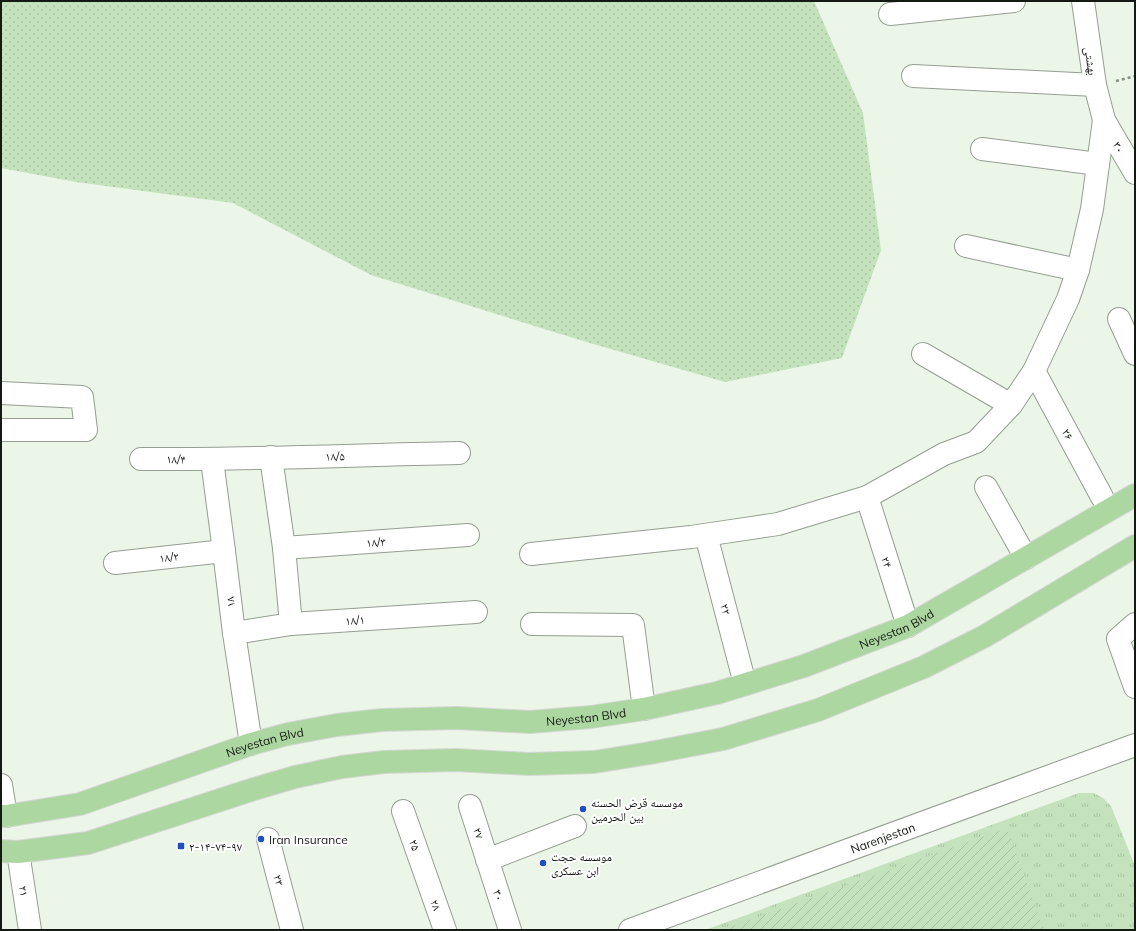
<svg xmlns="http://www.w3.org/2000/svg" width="1136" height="931" font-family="Mulish,'Noto Naskh Arabic',sans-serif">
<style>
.grass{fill:url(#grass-dots)}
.park{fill:url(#park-tufts)}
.garden{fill:url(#garden-furrows)}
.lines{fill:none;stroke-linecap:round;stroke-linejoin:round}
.minor-casing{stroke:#949e91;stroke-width:24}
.major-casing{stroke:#d5d6d5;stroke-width:24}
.path{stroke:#889086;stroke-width:2.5;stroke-dasharray:3 3;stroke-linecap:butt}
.minor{stroke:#fff;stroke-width:22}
.major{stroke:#acd7a1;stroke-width:22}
.poi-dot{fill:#1f50bd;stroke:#fff;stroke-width:1.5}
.labels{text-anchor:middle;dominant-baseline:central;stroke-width:4;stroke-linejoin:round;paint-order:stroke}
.street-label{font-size:12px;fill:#151914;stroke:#fff}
.poi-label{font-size:12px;fill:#151914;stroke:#fff;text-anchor:start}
</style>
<defs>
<pattern id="grass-dots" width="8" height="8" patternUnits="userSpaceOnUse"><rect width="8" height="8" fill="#c4e3bc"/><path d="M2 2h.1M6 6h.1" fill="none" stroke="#a8c2a1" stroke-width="1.8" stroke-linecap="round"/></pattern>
<pattern id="park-tufts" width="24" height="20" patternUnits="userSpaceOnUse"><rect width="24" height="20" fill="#c4e3bc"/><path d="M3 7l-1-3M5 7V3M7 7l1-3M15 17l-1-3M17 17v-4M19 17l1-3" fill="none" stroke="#a8c2a1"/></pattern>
<pattern id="garden-furrows" width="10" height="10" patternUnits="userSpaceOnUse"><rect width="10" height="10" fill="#c4e3bc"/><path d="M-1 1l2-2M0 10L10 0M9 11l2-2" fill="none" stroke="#a8c2a1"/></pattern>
</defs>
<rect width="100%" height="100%" fill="#ebf6e8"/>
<!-- grass -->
<polygon class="grass" points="1,1 814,1 863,113 881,250 842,358 725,382 583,341 371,275 233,203 76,182 1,168"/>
<!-- park -->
<polygon class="park" points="1079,793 1094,793 1103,798 1111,806 1135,866 1135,930 705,930"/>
<!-- garden -->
<polygon class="garden" points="1007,828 1044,930 722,930"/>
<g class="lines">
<defs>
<g id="minor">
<polyline points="1083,1 1095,85 1104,120 1135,173"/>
<polyline points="890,14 1014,1"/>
<polyline points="913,76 1095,85"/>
<polyline points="982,149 1098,164"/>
<polyline points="966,246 1078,270"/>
<polyline points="1119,319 1135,354"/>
<polyline points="923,354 1011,405"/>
<polyline points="1034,371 1102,497"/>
<polyline points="1,393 82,397 86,430 1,430"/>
<polyline points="271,457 284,548 291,624"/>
<path d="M141 459C247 460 353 455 459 453"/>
<polyline points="212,460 224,551 234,633 251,744"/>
<polyline points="986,487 1026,558"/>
<polyline points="867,497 908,626"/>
<polyline points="706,535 745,684"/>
<polyline points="284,548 468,535"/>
<polyline points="531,554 691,537 778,524 867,497 944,454 976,442 1011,405 1034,371 1068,299 1078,270 1092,209 1104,120"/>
<polyline points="115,563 224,551"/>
<polyline points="532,624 633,625 644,709"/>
<polyline points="1135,624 1118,639 1135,687"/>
<polyline points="234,633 291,624 476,612"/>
<polyline points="1,785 6,816"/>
<polyline points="470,806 510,930"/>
<polyline points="403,811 445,930"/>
<polyline points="268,839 292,930"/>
<polyline points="18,852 30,930"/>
<polyline points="487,860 575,826"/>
<path id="s1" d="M630 930 1135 745"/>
</g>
<g id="major">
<path id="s2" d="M1 816H6L80 804 251 744 288 734 337 725 382 720 457 718 530 722 591 717 644 709 717 693 804 666 908 626 1135 495"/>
<polyline points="1,851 18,852 88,843 254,789 295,777 342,767 384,762 456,760 529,764 594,762 650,753 723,739 818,710 924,667 985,636 1135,546"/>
</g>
</defs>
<!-- minor casing -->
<use href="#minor" class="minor-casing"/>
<!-- major casing -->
<use href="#major" class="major-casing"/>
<!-- path -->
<polyline class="path" points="1116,81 1135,76"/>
<!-- minor -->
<use href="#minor" class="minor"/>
<!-- major -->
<use href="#major" class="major"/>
</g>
<!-- markers -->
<g class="poi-dot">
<circle cx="583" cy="809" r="4"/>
<circle cx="261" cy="839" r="4"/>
<rect x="177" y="842" width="8" height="8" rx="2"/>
<circle cx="543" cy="863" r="4"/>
</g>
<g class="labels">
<!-- street labels -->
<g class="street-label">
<text transform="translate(1091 61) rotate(82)">بهشتی</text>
<text transform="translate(1119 147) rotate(60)">۳۰</text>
<text transform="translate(1068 434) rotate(61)">۲۶</text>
<text transform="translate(335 456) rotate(-1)">۱۸/۵</text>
<text transform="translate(176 459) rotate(1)">۱۸/۴</text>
<text transform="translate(376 542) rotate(-4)">۱۸/۳</text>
<text transform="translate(169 557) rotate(-6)">۱۸/۲</text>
<text transform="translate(887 562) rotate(72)">۲۴</text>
<text transform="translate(230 602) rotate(-97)">۱۸</text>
<text transform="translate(726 609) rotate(75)">۲۲</text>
<text transform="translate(355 620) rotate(-4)">۱۸/۱</text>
<text stroke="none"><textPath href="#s2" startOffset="923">Neyestan Blvd</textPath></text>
<text stroke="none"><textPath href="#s2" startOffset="599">Neyestan Blvd</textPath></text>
<text stroke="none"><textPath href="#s2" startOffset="275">Neyestan Blvd</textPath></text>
<text transform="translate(479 833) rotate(72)">۲۷</text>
<text stroke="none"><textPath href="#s1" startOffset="269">Narenjestan</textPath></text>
<text transform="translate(415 845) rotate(71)">۲۵</text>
<text transform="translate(279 880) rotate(75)">۲۳</text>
<text transform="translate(24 891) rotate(81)">۲۱</text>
<text transform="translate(499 895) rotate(72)">۳۰</text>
<text transform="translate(436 905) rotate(70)">۲۸</text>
</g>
<!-- poi labels -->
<g class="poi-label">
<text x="591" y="802">موسسه قرض الحسنه<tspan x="591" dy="14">بین الحرمین</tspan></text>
<text x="269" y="839">Iran Insurance</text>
<text x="189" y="846">۲-۱۴-۷۴-۹۷</text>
<text x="551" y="856">موسسه حجت<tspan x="551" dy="14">ابن عسکری</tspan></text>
</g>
</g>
<!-- border -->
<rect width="1136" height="931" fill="none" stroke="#151914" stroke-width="4"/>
</svg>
